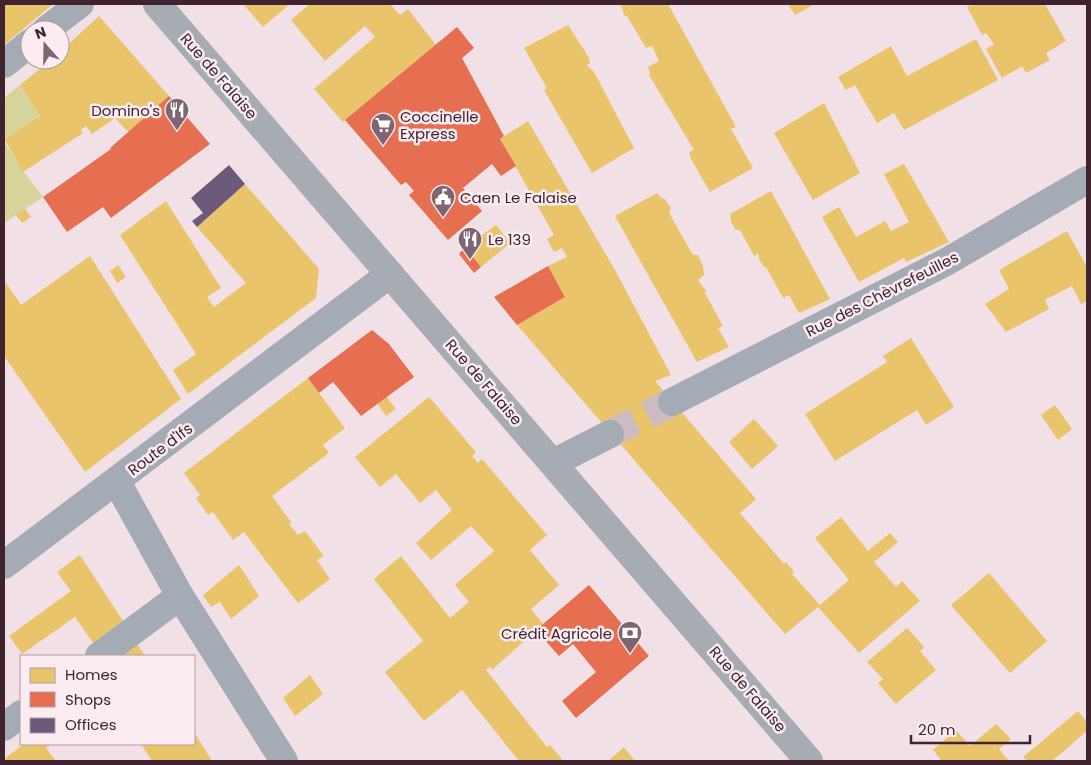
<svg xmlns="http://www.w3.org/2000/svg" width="1091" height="765" font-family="Poppins,sans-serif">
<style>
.green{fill:#d6d49b}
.homes{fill:#e9c46a}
.shops{fill:#e76f51}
.offices{fill:#6d597a}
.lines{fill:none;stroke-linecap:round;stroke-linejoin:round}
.minor-tunnel{stroke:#cdbbc2;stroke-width:28;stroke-dasharray:28 14;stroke-linecap:butt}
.minor{stroke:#a4abb4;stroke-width:28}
.major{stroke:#a7abb4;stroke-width:28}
.labels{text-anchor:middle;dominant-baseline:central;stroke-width:5;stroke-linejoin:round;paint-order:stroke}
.street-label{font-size:15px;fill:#3f242f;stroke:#fbecf1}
.poi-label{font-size:15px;fill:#3f242f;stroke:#fbecf1;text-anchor:start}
</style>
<rect width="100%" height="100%" fill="#f1e1e7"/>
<!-- green -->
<g class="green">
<polygon points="20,85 40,116 4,139 4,98"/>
<polygon points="4,142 23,171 43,197 4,223"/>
</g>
<!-- homes -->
<g class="homes">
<polygon points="4,4 53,4 4,45"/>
<polygon points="243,4 290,4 263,27"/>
<polygon points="310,4 390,4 400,15 408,9 436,45 343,122 314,89 375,37 365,26 325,61 291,20"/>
<polygon points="620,4 668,4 736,127 731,129 753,168 710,192 691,159 689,152 694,150 649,75 650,73 648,67 659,61 652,46 646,48 627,16 625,16"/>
<polygon points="788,4 815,4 795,15"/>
<polygon points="972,4 1045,4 1066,41 1046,53 1050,60 1026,73 1022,66 1002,78 986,49 994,44 986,33 982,35 967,7"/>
<polygon points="99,16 169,96 128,132 115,118 92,134 86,126 81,130 83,133 23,172 4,139 40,116 20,85 51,60 60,60 60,52"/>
<polygon points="568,25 588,56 590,63 587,65 594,72 634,148 592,173 544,90 547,88 524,48"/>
<polygon points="976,39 998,80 904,130 894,113 877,123 855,85 846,90 838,77 891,46 907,76"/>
<polygon points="824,103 860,173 813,200 774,133"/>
<polygon points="528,121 615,270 671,375 655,381 756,499 740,513 784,564 786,562 794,572 792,574 820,605 849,580 815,538 841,517 868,551 890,533 898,542 874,562 896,587 902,581 920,601 859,653 818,607 785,634 517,325 565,297 548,266 567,257 562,248 554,252 547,239 554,235 500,139"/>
<polygon points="904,164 949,242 906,262 904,258 859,282 822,217 839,207 856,237 885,221 891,231 909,222 884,174"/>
<polygon points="245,184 319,269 316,298 188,394 173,370 196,354 120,235 166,201 221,288 207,297 214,307 246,283 197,227"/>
<polygon points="771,191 830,299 799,313 789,295 783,298 766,267 764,267 759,259 758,253 754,256 740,230 736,230 731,222 730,214"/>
<polygon points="657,193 661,198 665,199 671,208 669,213 693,255 698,255 703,266 704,275 698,280 706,291 705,293 723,326 718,328 729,347 697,362 615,216"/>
<polygon points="25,209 31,217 22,223 16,215"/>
<polygon points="496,225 510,243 481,267 465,247"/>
<polygon points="1067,231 1087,267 1087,301 1081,304 1072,286 1045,300 1049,309 1006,332 985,304 1009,289 999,270"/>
<polygon points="90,256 181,399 85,472 4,356 4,280 21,305"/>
<polygon points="118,265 126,277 117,283 110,271"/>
<polygon points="911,338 954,407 926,425 917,410 835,461 805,414 887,362 883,356"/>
<polygon points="308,378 345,428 323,445 329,453 272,496 291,522 289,524 298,535 305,531 324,556 317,560 330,579 298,603 244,532 233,540 213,512 208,515 196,498 200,495 184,473"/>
<polygon points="386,396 396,409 386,416 377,403"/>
<polygon points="429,397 476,452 472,456 478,463 482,459 547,535 530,550 559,585 531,609 543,624 492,670 490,667 486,670 547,747 550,745 562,759 560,761 519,761 462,690 424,721 385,672 423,641 374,579 401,556 450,618 469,602 455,585 494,551 471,526 431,560 416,543 452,510 436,490 420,503 396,474 380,487 355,457"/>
<polygon points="1055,405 1072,429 1058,440 1041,415"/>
<polygon points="754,419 778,446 752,469 729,442"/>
<polygon points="80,555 123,621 93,643 75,617 22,654 9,636 71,591 57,572"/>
<polygon points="239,565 259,596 231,619 220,602 211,607 203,595"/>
<polygon points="989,573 1047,641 1010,673 951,605"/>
<polygon points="907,628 924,647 920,651 936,670 896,704 878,683 883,679 867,662"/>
<polygon points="135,641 145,656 115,656"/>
<polygon points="310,675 323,694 295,716 283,698"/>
<polygon points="1078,711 1087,722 1087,731 1052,761 1027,761 1023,757"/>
<polygon points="996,724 1011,739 999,749 1009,761 942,761 933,750 956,730 970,746"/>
<polygon points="194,732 212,761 152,761 141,744 194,744"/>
<polygon points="24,744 52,744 46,748 56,761 4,761 4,759"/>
<polygon points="624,747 635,761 608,761"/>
</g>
<!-- shops -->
<g class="shops">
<polygon points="457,27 474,48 462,58 504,136 500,139 516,166 501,176 492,164 463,188 482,211 448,240 409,195 414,191 406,182 401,185 345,120"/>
<polygon points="169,96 210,144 111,218 103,207 67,232 43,197 111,149 110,148"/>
<polygon points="465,247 481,267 474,273 459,254"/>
<polygon points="548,266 565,297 517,325 494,297"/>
<polygon points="372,330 389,344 414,377 361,416 333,382 319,393 308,378"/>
<polygon points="589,585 649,656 576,718 562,701 596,672 573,644 559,656 536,630"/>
</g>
<!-- offices -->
<polygon class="offices" points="229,165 245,184 197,227 192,221 203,213 191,198"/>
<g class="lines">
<!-- minor-tunnel -->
<polyline class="minor-tunnel" points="610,434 672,402"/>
<!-- minor -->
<g class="minor">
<polyline points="46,30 80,4"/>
<polyline points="4,64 30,43"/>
<polyline points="672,402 946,262 1087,180"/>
<polyline points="553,463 610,434"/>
<polyline points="117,482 180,596 284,761"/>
<polyline points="4,565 390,274"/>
<polyline points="99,656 180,596"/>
<polyline points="4,727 21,714"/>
</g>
<!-- major -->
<polyline class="major" points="157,4 809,761"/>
</g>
<!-- icons -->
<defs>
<symbol id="restaurant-pin" viewBox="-11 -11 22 30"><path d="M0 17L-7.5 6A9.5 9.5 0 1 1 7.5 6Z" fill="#7d666f" stroke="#fbecf1"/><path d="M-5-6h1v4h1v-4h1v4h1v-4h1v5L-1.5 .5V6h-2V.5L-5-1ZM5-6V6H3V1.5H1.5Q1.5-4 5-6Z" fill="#fff"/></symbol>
<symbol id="supermarket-pin" viewBox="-11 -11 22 30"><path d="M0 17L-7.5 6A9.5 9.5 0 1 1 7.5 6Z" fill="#7d666f" stroke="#fbecf1"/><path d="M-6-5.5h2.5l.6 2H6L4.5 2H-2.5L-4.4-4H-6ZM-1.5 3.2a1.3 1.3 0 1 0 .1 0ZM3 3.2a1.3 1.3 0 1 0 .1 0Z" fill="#fff"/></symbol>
<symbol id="civic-pin" viewBox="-11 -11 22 30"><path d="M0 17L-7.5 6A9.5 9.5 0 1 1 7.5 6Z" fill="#7d666f" stroke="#fbecf1"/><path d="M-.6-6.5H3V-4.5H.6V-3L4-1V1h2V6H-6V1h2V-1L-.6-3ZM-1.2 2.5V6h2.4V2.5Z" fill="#fff"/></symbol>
<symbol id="bank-pin" viewBox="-11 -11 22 30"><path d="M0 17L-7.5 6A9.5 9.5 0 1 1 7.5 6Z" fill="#7d666f" stroke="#fbecf1"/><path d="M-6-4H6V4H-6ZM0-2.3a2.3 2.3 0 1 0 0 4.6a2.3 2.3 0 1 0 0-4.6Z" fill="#fff"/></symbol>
</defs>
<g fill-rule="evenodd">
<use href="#restaurant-pin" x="163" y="96" width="28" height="38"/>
<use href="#supermarket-pin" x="369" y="111" width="28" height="38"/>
<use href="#civic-pin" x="429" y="183" width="28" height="38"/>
<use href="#restaurant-pin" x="456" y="225" width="28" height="38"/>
<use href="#bank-pin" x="616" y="619" width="28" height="38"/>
</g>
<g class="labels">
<!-- street labels -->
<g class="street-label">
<text transform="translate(219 76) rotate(49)">Rue de Falaise</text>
<text transform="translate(882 294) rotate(-27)">Rue des Chèvrefeuilles</text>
<text transform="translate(484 382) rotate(49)">Rue de Falaise</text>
<text transform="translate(160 449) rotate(-37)">Route d'Ifs</text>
<text transform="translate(748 689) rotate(49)">Rue de Falaise</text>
</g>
<!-- poi labels -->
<g class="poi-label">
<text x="160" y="110" text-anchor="end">Domino's</text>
<text x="400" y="116">Coccinelle<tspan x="400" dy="17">Express</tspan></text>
<text x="460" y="197">Caen Le Falaise</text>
<text x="488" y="239">Le 139</text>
<text x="612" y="633" text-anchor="end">Crédit Agricole</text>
</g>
</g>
<!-- border -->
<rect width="1091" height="765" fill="none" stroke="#3f242f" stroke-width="10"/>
<!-- legend -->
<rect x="20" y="655" width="175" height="90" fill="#fbecf1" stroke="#b09ca3"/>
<rect x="30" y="668" width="25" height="15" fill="#e9c46a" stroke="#b09ca3"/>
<text x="65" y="680" font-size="15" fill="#3f242f">Homes</text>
<rect x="30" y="692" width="25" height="15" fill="#e76f51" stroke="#b09ca3"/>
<text x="65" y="705" font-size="15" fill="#3f242f">Shops</text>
<rect x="30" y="718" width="25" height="15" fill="#6d597a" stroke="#b09ca3"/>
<text x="65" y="730" font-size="15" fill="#3f242f">Offices</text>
<!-- north arrow -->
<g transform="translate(45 45) rotate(340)"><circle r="24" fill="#fbecf1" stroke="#b09ca3"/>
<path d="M0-4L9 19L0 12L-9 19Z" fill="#7d666f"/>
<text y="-8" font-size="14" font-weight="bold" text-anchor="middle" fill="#3f242f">N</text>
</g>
<!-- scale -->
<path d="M911 735v8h119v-8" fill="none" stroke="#3f242f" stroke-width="2.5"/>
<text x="918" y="735" font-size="15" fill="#3f242f" stroke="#fbecf1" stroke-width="4" paint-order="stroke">20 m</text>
</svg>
